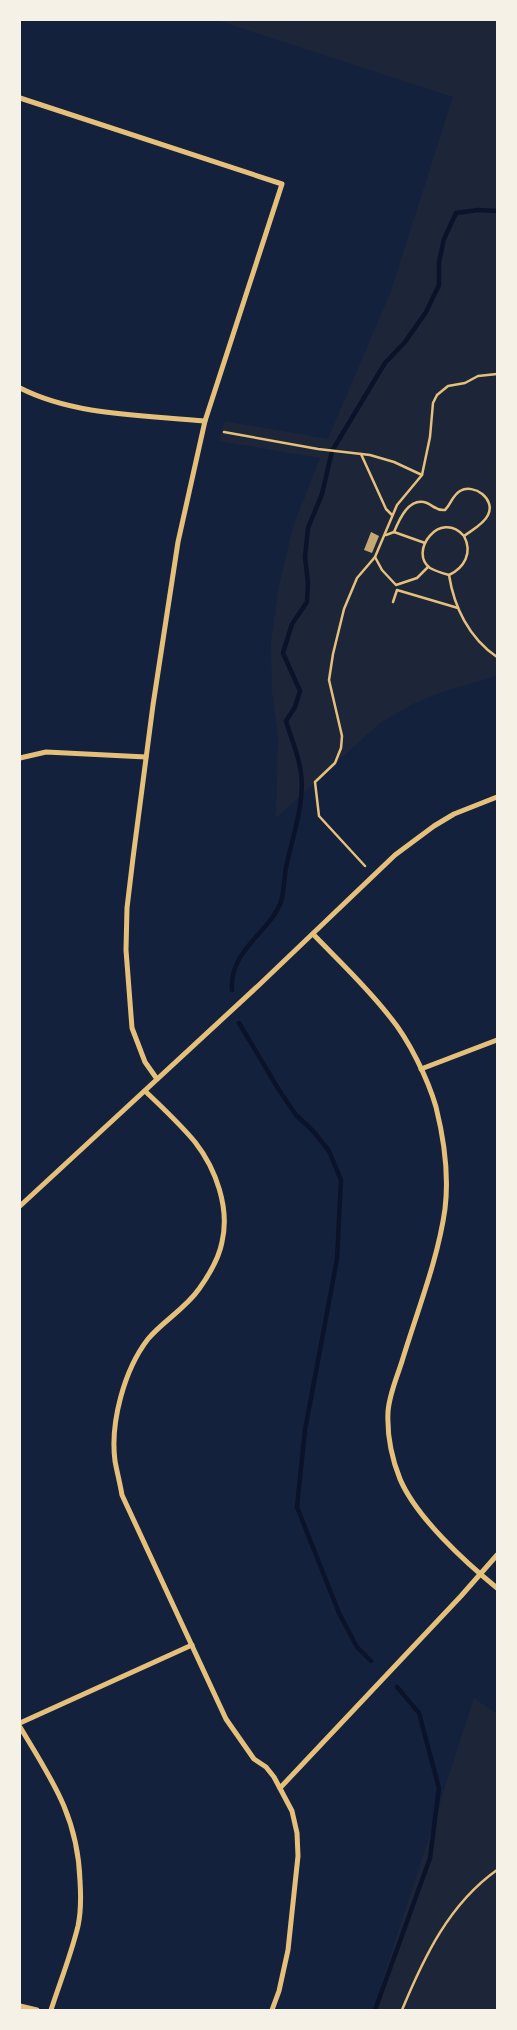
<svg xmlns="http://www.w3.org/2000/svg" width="517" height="2030" font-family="'Titillium Web',sans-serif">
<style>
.green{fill:#1d2539}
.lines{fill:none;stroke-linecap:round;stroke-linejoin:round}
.stream{stroke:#0b132b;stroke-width:4.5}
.building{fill:#c6a872}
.path{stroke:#e5c07b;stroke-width:2.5}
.minor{stroke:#e5c07b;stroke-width:5}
</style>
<rect width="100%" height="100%" fill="#14213d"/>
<!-- green -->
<g class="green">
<polygon points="216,20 497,20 497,673 496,676 442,692 413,704 380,723 276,818 278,737 272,690 271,642 279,585 293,527 320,458 219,441 225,421 328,439 391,291 453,97"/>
<polygon points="474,1698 497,1714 497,2010 373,2010"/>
</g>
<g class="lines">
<!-- stream -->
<g class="stream">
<path d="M232 990C229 950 269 933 281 902 284 891 284 878 286 868 292 837 305 805 301 773 299 756 291 738 286 721L295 707 300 691 283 653 292 624 307 602 308 583 305 557 308 528 322 494 332 451 385 363 405 342 426 312 439 285V262L444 239 456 213 478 210 497 211"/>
<polyline points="239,1023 279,1090 296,1115 313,1131 329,1151 341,1180 337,1259 305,1430 297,1507 339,1613 357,1647 371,1661"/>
<polyline points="375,2010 430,1858 439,1788 419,1713 397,1687"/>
</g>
</g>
<!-- building -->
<polygon class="building" points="371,532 379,536 372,553 364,550"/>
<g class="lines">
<!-- path -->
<g class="path">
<polyline points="224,432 318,449 370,455 394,462 422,475"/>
<polyline points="361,454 386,509 392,515"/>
<path d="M394 532C399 520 409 496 427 503 434 506 436 511 445 510 451 504 452 496 460 491 474 483 496 499 488 515 484 524 472 530 464 536 440 509 408 552 430 568 435 571 442 573 449 575 454 607 469 638 497 657"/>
<polyline points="386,535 394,532 425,543"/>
<polyline points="375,557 382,570 396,585 417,578 428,567"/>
<path d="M449 575C464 568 473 553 464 536"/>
<polyline points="393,602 397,590 458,608"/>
<polyline points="365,866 319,816 315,782 335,763 341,748 342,736 329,680 333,654 344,609 357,578 375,557 397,505 422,475 430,437 433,403 437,395 448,386 465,383 478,376 497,374"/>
<path d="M402 2010C424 1957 449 1904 497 1870"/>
</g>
<!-- minor -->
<g class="minor">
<polyline points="20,98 282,184 205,421 178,542 153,705 133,858 127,908 126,950 132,1028 145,1062 157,1079"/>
<path d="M20 388C75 416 144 415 205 421"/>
<polyline points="20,758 46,752 146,757"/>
<path d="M313 934C339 961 367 987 390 1017 409 1040 428 1079 436 1107 444 1139 449 1176 445 1209 438 1259 418 1309 403 1358 398 1375 389 1394 388 1412 387 1434 392 1459 400 1479 416 1517 465 1562 497 1588"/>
<polyline points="421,1069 497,1040"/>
<path d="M145 1091C162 1107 180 1124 195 1142 216 1169 230 1208 222 1242 219 1258 209 1275 199 1289 185 1309 163 1321 148 1339 124 1370 110 1423 115 1461 117 1472 120 1483 122 1495L226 1719 254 1759 266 1767 274 1777 292 1811 297 1833 298 1856 288 1950 279 1991 272 2010"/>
<polyline points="20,1206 259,985 395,855 434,826 454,814 497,797"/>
<polyline points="20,1723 192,1645"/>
<path d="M20 1727C52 1780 78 1817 80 1881 81 1896 81 1912 78 1926 71 1955 60 1982 51 2010"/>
<polyline points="280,1788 461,1596 497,1555"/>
<polyline points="20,2006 37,2010"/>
</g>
</g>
<!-- border -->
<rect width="517" height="2030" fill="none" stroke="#f6f1e7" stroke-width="42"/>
</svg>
